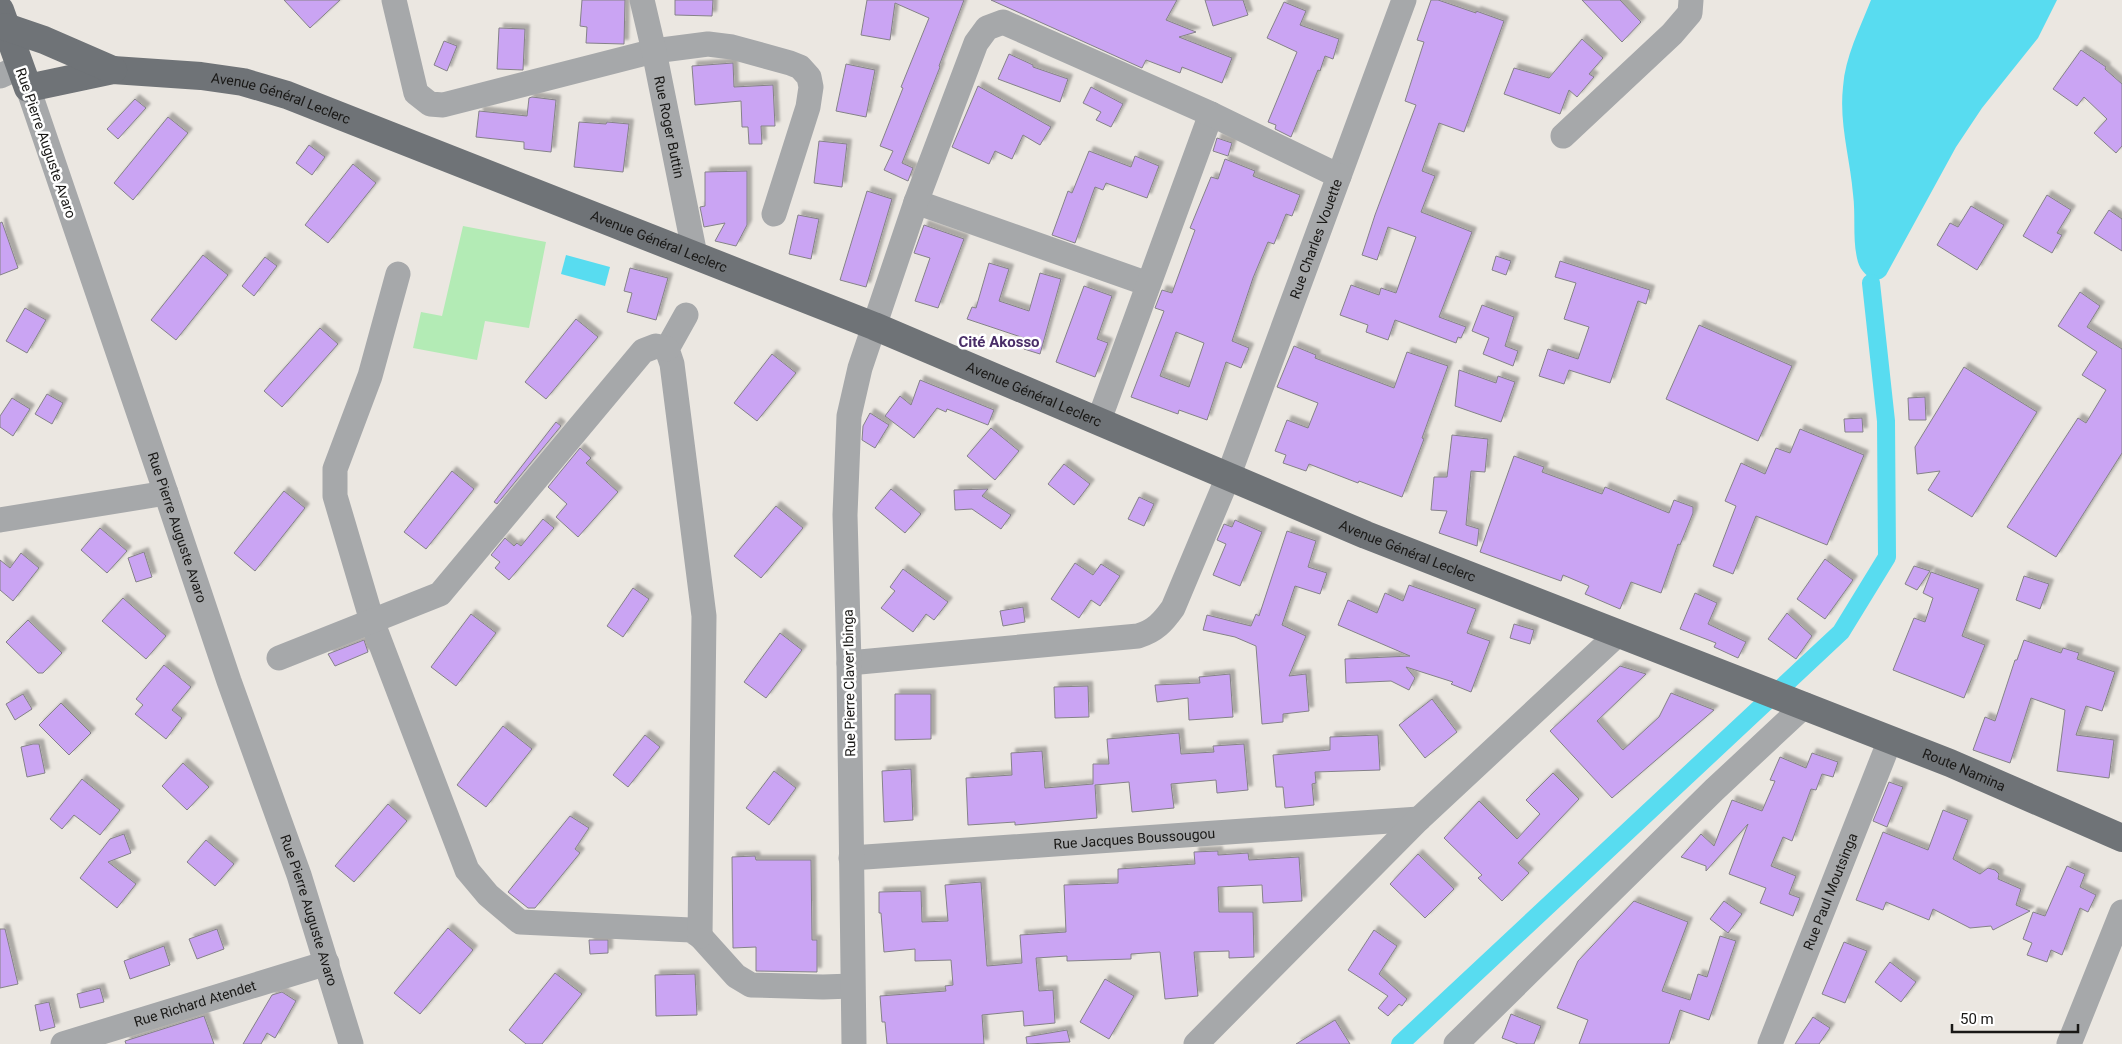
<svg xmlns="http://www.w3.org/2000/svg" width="2122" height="1044" font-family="Roboto,sans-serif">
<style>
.green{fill:#b3ebb5}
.water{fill:#58dcf0}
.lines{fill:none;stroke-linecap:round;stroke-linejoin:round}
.canal{stroke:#58dcf0;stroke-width:18}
.building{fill:#caa4f3;stroke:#858288;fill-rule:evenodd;filter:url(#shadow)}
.minor{stroke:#a6a8aa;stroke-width:25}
.major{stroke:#6f7377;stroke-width:28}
.labels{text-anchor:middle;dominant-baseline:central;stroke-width:5;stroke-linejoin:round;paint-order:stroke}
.street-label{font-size:14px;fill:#191816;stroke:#fff}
.neighbourhood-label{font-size:15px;font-weight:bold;fill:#492d67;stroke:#fff}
</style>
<defs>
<filter id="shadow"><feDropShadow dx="4.5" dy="-4.5" stdDeviation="1" flood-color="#0004"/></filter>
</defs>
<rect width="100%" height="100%" fill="#ebe7e1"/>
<!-- green -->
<polygon class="green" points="463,226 546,242 529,328 485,321 477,360 413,348 421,312 442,316"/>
<!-- water -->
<g class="water">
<path d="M1871 0H2057L2038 38 1982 108 1956 147 1886 275C1876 287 1861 273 1858 262 1852 241 1856 216 1853 194 1850 158 1839 124 1843 87 1845 57 1860 28 1871 0Z"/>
<polygon points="566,255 610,267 605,286 561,274"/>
</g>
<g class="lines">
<!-- canal -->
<polyline class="canal" points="1400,1044 1841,632 1887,557 1886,421 1871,283"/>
</g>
<!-- building -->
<g class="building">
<polygon points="284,0 340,0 310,28"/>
<polygon points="582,0 625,0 624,44 586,43 587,27 580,26"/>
<polygon points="675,0 713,0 712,16 675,15"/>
<polygon points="867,0 964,0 939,66 940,67 902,163 913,168 908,181 884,170 893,151 880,146 903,88 901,87 929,18 895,3 890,40 861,35"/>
<polygon points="991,0 1177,0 1166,20 1196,32 1179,37 1232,58 1222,83 1182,67 1180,73 1146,60 1142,68"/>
<polygon points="1205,0 1243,0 1248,15 1213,26"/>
<polygon points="1431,0 1438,0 1476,13 1476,11 1504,21 1464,132 1439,123 1422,171 1435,176 1421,212 1472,232 1439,317 1466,327 1461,338 1458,337 1456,343 1395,320 1388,340 1366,332 1368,325 1340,315 1351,285 1379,295 1381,288 1396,293 1416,237 1388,227 1377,260 1362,255 1375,215 1416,105 1405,101 1424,42 1417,40"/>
<polygon points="1582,0 1620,0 1641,22 1622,42"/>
<polygon points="1284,2 1306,11 1300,25 1339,39 1333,59 1325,56 1320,71 1318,70 1291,137 1275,129 1276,125 1268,122 1297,52 1267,38"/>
<polygon points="499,28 525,29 523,70 497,69"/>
<polygon points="1582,39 1603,58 1589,74 1594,77 1577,97 1569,90 1560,114 1504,94 1514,68 1549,78"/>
<polygon points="444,41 457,46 447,71 434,65"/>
<polygon points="2081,50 2106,67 2105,69 2122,84 2122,146 2116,153 2094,133 2107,119 2084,97 2077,106 2053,89"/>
<polygon points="1009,54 1033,65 1033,67 1068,79 1060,102 998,79"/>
<polygon points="733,63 734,87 773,85 775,126 761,126 762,144 749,144 748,127 742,127 741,101 695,105 692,66"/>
<polygon points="846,64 875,70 866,117 836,111"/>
<polygon points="978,86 1051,127 1040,145 1023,135 1012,159 995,151 989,164 952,147"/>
<polygon points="1091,87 1123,104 1111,127 1096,120 1101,112 1083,103"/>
<polygon points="532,97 556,100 551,152 524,149 524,142 476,137 479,111 527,116 529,98"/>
<polygon points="135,99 146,108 118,139 107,129"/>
<polygon points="168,117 188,133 133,200 114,183"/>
<polygon points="579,122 606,124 607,122 629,124 623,172 574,167"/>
<polygon points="1217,138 1232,143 1228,156 1213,151"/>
<polygon points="819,141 847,144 842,187 814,183"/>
<polygon points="309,145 325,157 312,175 296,163"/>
<polygon points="1089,151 1131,167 1135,156 1159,166 1147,198 1106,183 1103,190 1095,187 1075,243 1052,235 1068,191 1072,193"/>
<path d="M1225 159 1255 171 1253 176 1300 195 1292 216 1286 214 1274 244 1268 242 1253 278 1232 341 1249 348 1241 368 1226 362 1207 420 1179 410 1178 414 1131 397 1164 311 1155 308 1162 290 1172 293 1195 230 1190 228 1211 177 1218 179ZM1176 332 1204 343 1189 387 1160 376Z"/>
<polygon points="353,164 376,183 328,243 305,225"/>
<polygon points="747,171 747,225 736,246 715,241 725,223 704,227 700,207 705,206 705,172"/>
<polygon points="867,191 892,199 866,287 840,280"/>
<polygon points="2047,195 2071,210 2057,233 2062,235 2052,253 2023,236"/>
<polygon points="1971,206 2004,225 1977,270 1937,245 1950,223 1958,227"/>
<polygon points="2109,210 2122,219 2122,251 2094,233"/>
<polygon points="798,215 819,219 811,259 789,254"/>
<polygon points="2,222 18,268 0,275 0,223"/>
<polygon points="924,225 964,239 938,308 915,301 930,258 914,253"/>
<polygon points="203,255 228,275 176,340 151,320"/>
<polygon points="1496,256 1511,261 1506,275 1492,270"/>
<polygon points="265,257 277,266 254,296 242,286"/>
<polygon points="1560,261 1650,290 1646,304 1638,301 1610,383 1569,370 1564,384 1539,376 1548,349 1578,359 1589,327 1564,319 1576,283 1555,277"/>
<polygon points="989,263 1009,269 999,301 1029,311 1040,273 1061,279 1040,354 1024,349 1027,339 967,319 972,307 976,308"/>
<polygon points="630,268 668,278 656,320 627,312 632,293 624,291"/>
<polygon points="1084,286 1112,296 1097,339 1108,343 1095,377 1056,362"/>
<polygon points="2080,292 2100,306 2087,327 2122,349 2122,453 2056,557 2007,527 2078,418 2086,423 2106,390 2082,375 2097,352 2058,326"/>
<polygon points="1482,305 1514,317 1505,346 1518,351 1513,366 1483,354 1489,338 1472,331"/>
<polygon points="25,308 46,320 27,353 6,341"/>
<polygon points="576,319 598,337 546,399 525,382"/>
<polygon points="1699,325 1792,366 1758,441 1666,399"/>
<polygon points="320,328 338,344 282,407 264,391"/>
<polygon points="1294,346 1316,355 1315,358 1394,388 1407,352 1448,366 1422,438 1424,439 1402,497 1359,481 1358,483 1309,464 1306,471 1283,463 1286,455 1275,451 1287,420 1308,428 1318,403 1277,387"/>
<polygon points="772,354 796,373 757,421 734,403"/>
<polygon points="1964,367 2037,412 1972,517 1928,490 1940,471 1917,474 1915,447"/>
<polygon points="1459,370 1496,383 1498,376 1515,382 1501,422 1455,406"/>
<polygon points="920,380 994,410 988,425 947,409 946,412 937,408 914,438 885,416 900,396 911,405"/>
<polygon points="47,394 63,403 52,424 35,414"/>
<polygon points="1925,397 1926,420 1909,420 1908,398"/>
<polygon points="12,398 30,409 13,436 0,427 0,416"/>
<polygon points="870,413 889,425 875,448 862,440 863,426"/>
<polygon points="1862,418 1863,432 1845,432 1844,419"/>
<polygon points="556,422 561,426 497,504 494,502"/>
<polygon points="991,428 1019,451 995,480 967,456"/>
<polygon points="1800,429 1864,455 1827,545 1756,516 1733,574 1713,566 1736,506 1725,501 1741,463 1765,474 1776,448 1790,453"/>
<polygon points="1452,435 1488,439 1485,472 1471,471 1466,525 1479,529 1477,546 1439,533 1447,511 1431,510 1434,477 1447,477"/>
<polygon points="580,448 591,458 586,463 618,492 578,537 556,517 567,504 548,487"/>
<polygon points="1514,456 1544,467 1542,472 1602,494 1605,487 1669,513 1674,500 1693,507 1693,513 1680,545 1678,544 1661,593 1631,582 1620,609 1585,594 1589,586 1563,575 1561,581 1480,552"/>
<polygon points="1064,464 1090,484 1074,505 1048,484"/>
<polygon points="452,471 474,489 426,549 404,532"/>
<polygon points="891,489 921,514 905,533 875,508"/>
<polygon points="988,489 982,496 1011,515 1001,529 972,509 955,510 954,490"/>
<polygon points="284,491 305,508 255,571 234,553"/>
<polygon points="1139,497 1154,504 1144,526 1128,519"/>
<polygon points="776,506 803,528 761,578 734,556"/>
<polygon points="543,519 554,528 509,580 495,568 500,562 491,555 505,538 514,546 517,543 521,546"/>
<polygon points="1235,520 1262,532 1240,586 1213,575 1226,544 1217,540 1224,524 1232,527"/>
<polygon points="100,528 127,551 107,573 81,550"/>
<polygon points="1287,531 1316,541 1308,567 1327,573 1320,594 1295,586 1282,625 1306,636 1289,676 1306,674 1309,711 1283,714 1283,722 1262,724 1256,646 1235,637 1203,630 1207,615 1251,626 1256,614 1259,616"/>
<polygon points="144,552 152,577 136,582 128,558"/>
<polygon points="21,553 39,568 13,601 0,590 0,560 10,568"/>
<polygon points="1825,559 1853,580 1825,619 1797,599"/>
<polygon points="1075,563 1093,575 1101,564 1120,576 1100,606 1091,600 1079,618 1051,599"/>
<polygon points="1914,566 1930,571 1917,590 1905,584"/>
<polygon points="903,569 948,602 934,620 926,614 913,632 881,608 895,591 890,587"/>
<polygon points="1931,572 1979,589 1962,636 1985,645 1964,698 1893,670 1914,618 1925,622 1933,598 1923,593"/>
<polygon points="2024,576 2049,584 2040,609 2016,600"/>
<polygon points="1409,585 1476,609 1467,633 1490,641 1471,692 1451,684 1453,682 1406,667 1415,678 1409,690 1391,681 1346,683 1345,659 1410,656 1338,625 1348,600 1377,613 1385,593 1403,601"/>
<polygon points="633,588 649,599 623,637 607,626"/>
<polygon points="1695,593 1717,603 1708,624 1746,642 1738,658 1714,647 1716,643 1680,629"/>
<polygon points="123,598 166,636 146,659 102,621"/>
<polygon points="1023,607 1025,622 1003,626 1000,611"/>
<polygon points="1787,613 1812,636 1796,659 1768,639"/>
<polygon points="471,614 496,633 456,686 431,667"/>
<polygon points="28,620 62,653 43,673 38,673 6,642"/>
<polygon points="1514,624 1534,630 1530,644 1510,638"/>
<polygon points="780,633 802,650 766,698 744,682"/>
<polygon points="364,640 368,652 335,666 328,654"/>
<polygon points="2024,640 2061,653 2063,648 2079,653 2077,659 2115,672 2102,711 2086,706 2076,735 2114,740 2109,778 2057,771 2065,710 2031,698 2010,763 1973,750 1985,717 1995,721 2015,660 2017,660"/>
<polygon points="164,665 191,687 172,710 182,718 166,739 135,714 143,705 136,699"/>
<polygon points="1620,666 1646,674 1597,721 1623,750 1659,717 1671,693 1714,710 1612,798 1550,731"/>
<polygon points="1230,674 1233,717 1189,720 1188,698 1157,702 1155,685 1200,683 1199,677"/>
<polygon points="1088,686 1089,717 1055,718 1054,687"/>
<polygon points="23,694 32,709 15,720 6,704"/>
<polygon points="895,694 931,694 931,739 895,740"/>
<polygon points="1432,699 1457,732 1425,758 1399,725"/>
<polygon points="61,703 91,733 69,755 39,725"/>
<polygon points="503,726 532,749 486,807 457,785"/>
<polygon points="1179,733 1181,754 1214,752 1213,746 1244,744 1248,790 1217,793 1216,780 1171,784 1174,808 1132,812 1129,782 1095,785 1097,818 1015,825 1015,822 968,825 966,778 1012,775 1011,753 1042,751 1045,788 1093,784 1093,764 1109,764 1107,739"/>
<polygon points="645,735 660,747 628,787 613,775"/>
<polygon points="1378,735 1380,770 1315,772 1316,783 1312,784 1314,805 1285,808 1283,787 1276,787 1273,755 1330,750 1330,737"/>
<polygon points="33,744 39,744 45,773 27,777 21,747"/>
<polygon points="1812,753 1838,762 1833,777 1822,774 1816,790 1811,789 1792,841 1783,837 1771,866 1796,876 1789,894 1800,898 1793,916 1760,903 1766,888 1729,874 1748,824 1706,871 1706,866 1681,857 1701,834 1714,846 1732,800 1762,811 1775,781 1770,780 1780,757 1806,768"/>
<polygon points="183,763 209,787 187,810 162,786"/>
<polygon points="911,769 913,820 884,822 882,771"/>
<polygon points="774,771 796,788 769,825 746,808"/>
<polygon points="1553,773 1579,799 1518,863 1529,873 1502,901 1478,878 1482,875 1444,838 1479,801 1517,839 1540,814 1526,800"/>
<polygon points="82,779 120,810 100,835 74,815 62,829 50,819"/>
<polygon points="1889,782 1903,787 1887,827 1873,821"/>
<polygon points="388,804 407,821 354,882 335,866"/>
<polygon points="1943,810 1968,820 1953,859 1980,874 1988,868 1995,870 1999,874 1998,879 2021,889 2016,905 2030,911 1993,930 1991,926 1970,928 1933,909 1929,920 1886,902 1883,910 1856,900 1883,832 1928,850"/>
<polygon points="570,816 589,828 575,849 580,853 535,908 528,908 508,892"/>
<polygon points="124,834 131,853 108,862 136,884 117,908 80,878 110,839"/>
<polygon points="206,840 234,864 215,886 187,862"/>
<polygon points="1218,851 1218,855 1248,853 1249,860 1299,857 1302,901 1263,903 1262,885 1218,887 1219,912 1253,912 1254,957 1229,958 1229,951 1194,952 1198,996 1165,999 1160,952 1131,954 1131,959 1067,961 1067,956 1036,958 1039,991 1053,990 1055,1023 1024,1026 1023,1011 982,1015 984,1044 887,1044 885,1022 882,1022 880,996 946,991 945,986 953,985 951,960 915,961 915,949 884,952 881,913 879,913 879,892 921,891 922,922 948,921 945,885 981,882 987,966 1022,963 1020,935 1066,932 1064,885 1118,883 1118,869 1195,864 1194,852"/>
<polygon points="1418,854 1454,889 1425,918 1390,884"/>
<polygon points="755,856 756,860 811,860 812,940 817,940 817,972 756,971 756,947 733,948 732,857"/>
<polygon points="2067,866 2085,874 2080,887 2096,895 2088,912 2080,908 2062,955 2051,950 2047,962 2027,955 2032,943 2023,939 2033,912 2045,916"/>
<polygon points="1634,901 1688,922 1662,991 1690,1000 1698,974 1707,977 1720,936 1736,941 1709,1020 1680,1010 1669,1044 1579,1044 1588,1020 1557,1008 1578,961"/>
<polygon points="1724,901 1742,914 1728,933 1710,919"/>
<polygon points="448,928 473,950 420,1014 394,993"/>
<polygon points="0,929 5,929 18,984 0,988"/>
<polygon points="217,929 224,949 197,959 189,939"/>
<polygon points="1374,930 1397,946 1379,974 1407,999 1402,1006 1399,1004 1388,1016 1378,1008 1388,996 1348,970"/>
<polygon points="589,940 608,940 608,953 590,954"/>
<polygon points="1844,942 1867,951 1845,1003 1822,994"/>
<polygon points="164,946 170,965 130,979 124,961"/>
<polygon points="1890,962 1916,982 1901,1002 1875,982"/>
<polygon points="555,973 582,994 542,1044 526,1044 509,1030"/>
<polygon points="695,974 697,1015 656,1016 655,975"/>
<polygon points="1105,979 1134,996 1109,1039 1080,1022"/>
<polygon points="100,988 104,1002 80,1008 77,994"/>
<polygon points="282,992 296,1001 275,1038 267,1033 261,1044 243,1044 272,995"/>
<polygon points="49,1002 55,1027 40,1031 35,1005"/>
<polygon points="1511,1014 1541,1026 1534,1044 1518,1044 1502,1038"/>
<polygon points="204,1016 214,1044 126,1044 125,1041"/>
<polygon points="1813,1017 1830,1028 1819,1044 1795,1044"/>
<polygon points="1335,1020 1350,1044 1296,1044"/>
<polygon points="1067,1030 1070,1042 1027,1044 1026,1037"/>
</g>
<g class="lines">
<!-- minor -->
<g class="minor">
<polyline points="394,0 416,93 430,104 443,105 654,51 708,44 732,47 790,63 800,67 809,77 811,87 808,107 774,214"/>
<path id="s1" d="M642 0 654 51 695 255"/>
<polyline points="0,76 20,67"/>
<path id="s2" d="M28 88 166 493 229 681 299 875 351 1044"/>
<polyline points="1563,136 1672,34 1690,13 1691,0"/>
<polyline points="916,202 1148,284"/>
<polyline points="398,274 370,376 335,469 335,496 372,621 467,870 488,895 520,922 691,930 700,936 736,976 751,985 823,987 852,986"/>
<polyline points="686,315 667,349 672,364 704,616 700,936"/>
<polyline points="1099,420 1211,114"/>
<polyline points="0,520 166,493"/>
<polyline points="279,658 440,594 643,351 656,346 667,349"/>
<path id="s3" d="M849 663 1138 636C1155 631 1163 622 1173 608L1228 477 1404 0"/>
<path id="s4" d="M851 858 1419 819"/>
<path id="s5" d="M63 1044 327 963"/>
<polyline points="854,1044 849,663 845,515 849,416 860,368 916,202 976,43 987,28 1003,22 1211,114 1339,176"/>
<polyline points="1196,1044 1419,819 1619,633"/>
<polyline points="1456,1044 1714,790 1805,705"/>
<path id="s6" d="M1770 1044 1890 740"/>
<polyline points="2069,1044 2122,912"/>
</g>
<!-- major -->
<g class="major">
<path id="s7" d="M0 10 28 88 113 70 201 76 243 82 287 95 874 326 1366 535 1950 763 2122 838"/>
<polyline points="6,27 44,40 113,70"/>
</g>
</g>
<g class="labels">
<!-- street labels -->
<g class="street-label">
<text stroke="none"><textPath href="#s7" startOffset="341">Avenue Général Leclerc</textPath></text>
<text stroke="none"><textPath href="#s1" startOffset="130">Rue Roger Buttin</textPath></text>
<text transform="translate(46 143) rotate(71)">Rue Pierre Auguste Avaro</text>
<text stroke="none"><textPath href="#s3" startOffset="732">Rue Charles Vouette</textPath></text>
<text stroke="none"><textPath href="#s7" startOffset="746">Avenue Général Leclerc</textPath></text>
<text stroke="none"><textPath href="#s7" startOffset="1151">Avenue Général Leclerc</textPath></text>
<text stroke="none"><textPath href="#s2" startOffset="464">Rue Pierre Auguste Avaro</textPath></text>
<text stroke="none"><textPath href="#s7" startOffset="1556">Avenue Général Leclerc</textPath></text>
<text transform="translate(849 683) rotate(-91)">Rue Pierre Claver Ibinga</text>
<text stroke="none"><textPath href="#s7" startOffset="2154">Route Namina</textPath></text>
<text stroke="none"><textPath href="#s4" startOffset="284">Rue Jacques Boussougou</textPath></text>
<text stroke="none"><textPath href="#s6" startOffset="164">Rue Paul Moutsinga</textPath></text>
<text stroke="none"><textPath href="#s2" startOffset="869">Rue Pierre Auguste Avaro</textPath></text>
<text stroke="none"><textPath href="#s5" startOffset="138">Rue Richard Atendet</textPath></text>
</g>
<!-- neighbourhood labels -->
<g class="neighbourhood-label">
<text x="999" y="342">Cité Akosso</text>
</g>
</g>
<!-- scale -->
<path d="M1952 1024v8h126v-8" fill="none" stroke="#191816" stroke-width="2.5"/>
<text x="1960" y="1024" font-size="15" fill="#191816" stroke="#ffffff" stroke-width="4" paint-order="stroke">50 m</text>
</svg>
